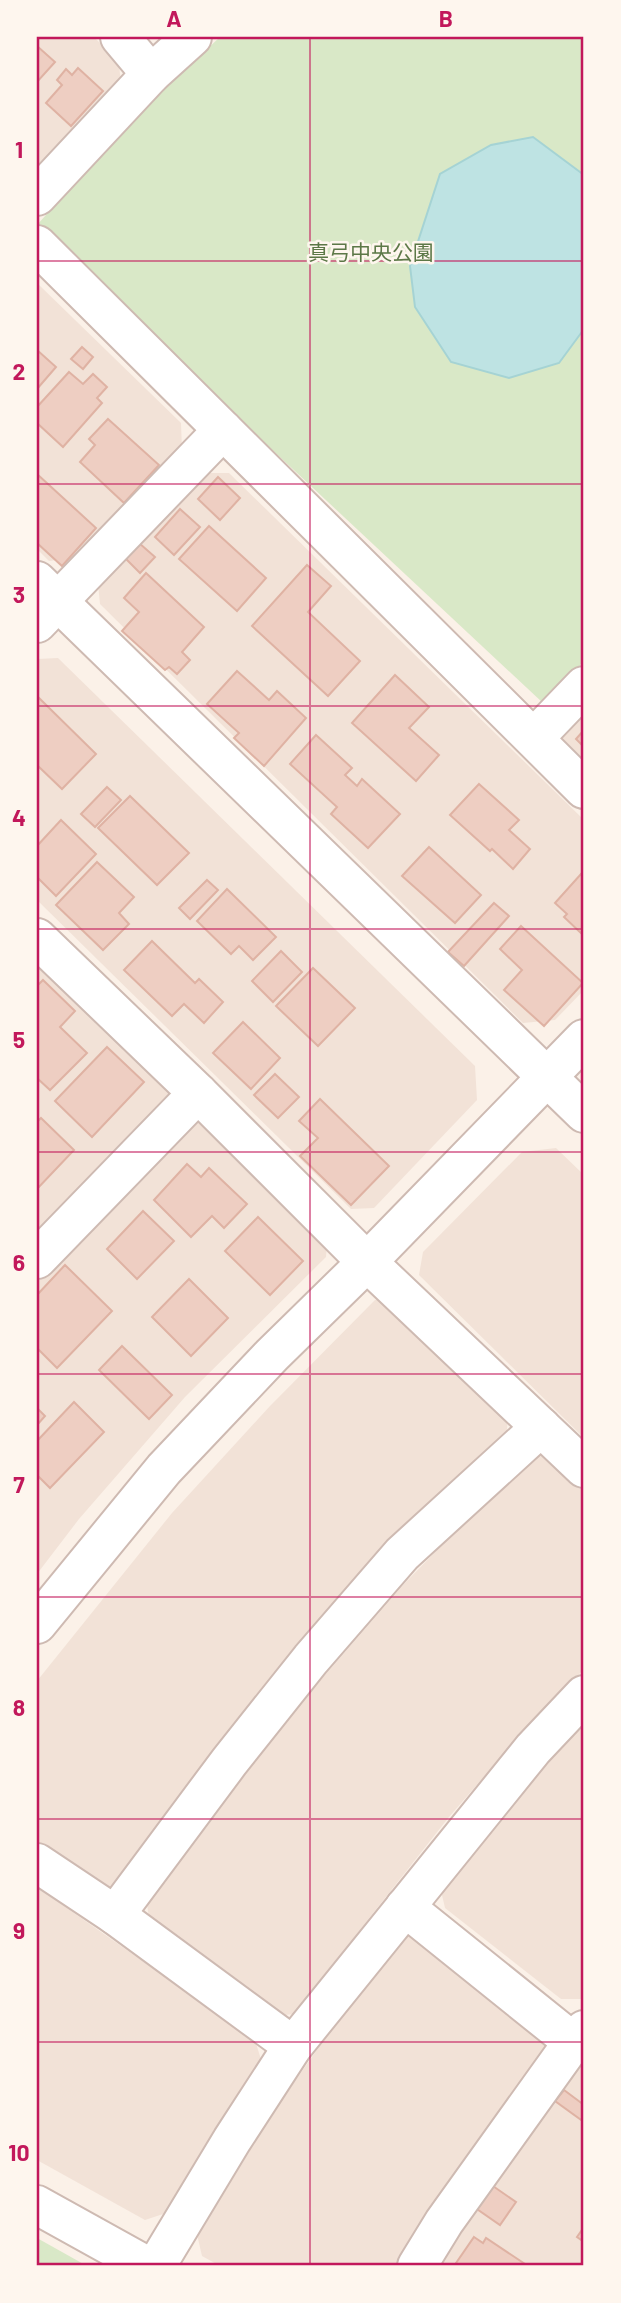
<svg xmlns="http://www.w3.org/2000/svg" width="621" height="2303" font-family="Barlow,'Noto Sans JP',sans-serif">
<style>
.residential{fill:#f2e2d7}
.green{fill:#d9e8c7}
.water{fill:#bee3e3;stroke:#a5d3d4;stroke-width:2}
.building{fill:#eecec2;stroke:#dfb2a3;stroke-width:2}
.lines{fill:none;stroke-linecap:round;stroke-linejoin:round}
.minor-casing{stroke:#cebab2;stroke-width:42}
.minor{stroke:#fff;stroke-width:38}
.grid{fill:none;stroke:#c2185b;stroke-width:2;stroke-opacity:0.55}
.labels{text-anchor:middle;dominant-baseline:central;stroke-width:5;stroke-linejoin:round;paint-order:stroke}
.park-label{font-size:21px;fill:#5c7847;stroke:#fef6ee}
.neatline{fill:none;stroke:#c2185b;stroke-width:2.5}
.grid-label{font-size:23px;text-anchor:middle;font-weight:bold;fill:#c2185b}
</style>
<rect width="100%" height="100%" fill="#fbf1e8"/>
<!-- residential -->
<g class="residential">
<polygon points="37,37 94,37 119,63 121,86 37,177"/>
<polygon points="37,283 181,423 182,450 75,558 49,561 37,549"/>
<polygon points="204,473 229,473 584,820 584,990 555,1020 523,1023 100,604 98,584"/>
<polygon points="58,658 475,1066 477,1100 374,1208 351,1209 37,900 37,659"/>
<polygon points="584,704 584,771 563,750 561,726"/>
<polygon points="37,966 59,966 172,1078 170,1101 37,1237"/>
<polygon points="217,1122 328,1233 326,1257 185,1397 79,1519 37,1574 37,1282 192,1123"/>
<polygon points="556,1148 584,1175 584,1438 419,1275 423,1252 522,1152"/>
<polygon points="375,1300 397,1300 508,1405 507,1432 120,1886 96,1890 37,1848 37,1681 172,1513 270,1406"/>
<polygon points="556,1455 584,1481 584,1669 521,1734 449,1817 359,1931 303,2013 276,2016 150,1926 147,1904 218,1806 286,1720 404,1584 529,1456"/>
<polygon points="584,1715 584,1999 561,1999 445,1908 439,1882"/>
<polygon points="37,1887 255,2040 263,2066 166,2213 145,2220 37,2160"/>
<polygon points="421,1932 541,2027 545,2052 464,2159 395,2266 220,2266 202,2256 196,2230 269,2118 397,1936"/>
<polygon points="584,2055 584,2266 432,2266"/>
</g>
<!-- green -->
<g class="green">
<polygon points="220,37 584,37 584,661 543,703 37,230 37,225 134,117"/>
<polygon points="37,2238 87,2266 37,2266"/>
</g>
<!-- water -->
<polygon class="water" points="533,137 584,175 584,329 559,363 509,378 451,362 415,307 410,266 440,174 491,145"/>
<!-- building -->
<g class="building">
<polygon points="37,46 55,62 37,82"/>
<polygon points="78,68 103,91 71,126 46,103 62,85 57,80 66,69 72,75"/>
<polygon points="82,347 93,357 83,369 71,359"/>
<polygon points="37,350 56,367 37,389"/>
<polygon points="69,372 83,384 93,374 107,387 97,398 102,403 63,447 37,423 37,407"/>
<polygon points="108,419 159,465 124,503 80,462 95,445 89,439"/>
<polygon points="37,474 96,528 62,566 37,543"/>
<polygon points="218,477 240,498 220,520 198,499"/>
<polygon points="180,509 200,527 174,555 155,537"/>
<polygon points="209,526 266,578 237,611 179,559"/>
<polygon points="139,543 155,557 140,573 125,558"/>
<polygon points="307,565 331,586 308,612 360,661 328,696 252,626"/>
<polygon points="146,573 204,627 182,652 190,660 177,674 169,667 165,670 122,631 139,612 124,598"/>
<polygon points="237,671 269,700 277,691 306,718 264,766 234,738 239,733 207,704"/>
<polygon points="395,675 429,707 409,728 439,755 416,781 352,723"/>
<polygon points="37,696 96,754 62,789 37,765"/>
<polygon points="584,730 584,747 576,739"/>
<polygon points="316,735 352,768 345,775 357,786 362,779 400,814 368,848 331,814 337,807 290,764"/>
<polygon points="479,784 519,820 509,830 530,849 513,869 492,849 490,851 450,815"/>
<polygon points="107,787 121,800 95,827 81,814"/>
<polygon points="130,796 189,853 157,885 98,828"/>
<polygon points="61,820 96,854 56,896 37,877 37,846"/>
<polygon points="429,847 481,895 455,923 402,876"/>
<polygon points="97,862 134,897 119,913 129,924 103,950 56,905"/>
<polygon points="581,874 584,877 584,936 564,917 567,914 555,903"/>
<polygon points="207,880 218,890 190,919 179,908"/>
<polygon points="227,889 276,937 253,960 239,946 231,954 197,921"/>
<polygon points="494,903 509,916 464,966 448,952"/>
<polygon points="521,926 583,983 544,1026 504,990 522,970 500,949"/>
<polygon points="152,941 195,983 199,979 223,1002 204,1023 184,1004 172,1016 124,970"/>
<polygon points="281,951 302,972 273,1002 252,981"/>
<polygon points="313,968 355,1008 318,1046 276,1006"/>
<polygon points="43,980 75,1011 60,1027 87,1053 50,1090 37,1078 37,986"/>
<polygon points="243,1022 280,1058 251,1089 213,1053"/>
<polygon points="107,1047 144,1082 92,1137 55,1101"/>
<polygon points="275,1074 299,1097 278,1118 254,1095"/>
<polygon points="320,1099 389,1166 351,1205 300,1156 318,1138 299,1121"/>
<polygon points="41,1118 74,1150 37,1189 37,1122"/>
<polygon points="187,1164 201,1177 209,1168 247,1204 224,1228 212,1216 191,1237 154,1200"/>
<polygon points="143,1211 174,1241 137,1279 107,1249"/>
<polygon points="258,1217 303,1261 270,1295 225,1251"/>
<polygon points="65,1265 112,1311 57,1368 37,1348 37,1295"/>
<polygon points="189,1279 228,1318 191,1356 152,1317"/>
<polygon points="122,1346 172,1395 149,1419 99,1370"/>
<polygon points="74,1402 104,1432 50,1488 37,1475 37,1441"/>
<polygon points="37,1408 45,1416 37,1425"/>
<polygon points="564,2090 584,2105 584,2122 555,2101"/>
<polygon points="490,2184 516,2202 500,2225 474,2207"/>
<polygon points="584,2227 584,2242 577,2237"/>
<polygon points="474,2237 483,2243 486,2238 528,2266 454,2266"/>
</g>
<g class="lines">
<defs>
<g id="minor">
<polyline points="120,37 151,74"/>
<polyline points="37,196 151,74 192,37"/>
<polyline points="37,245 584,789"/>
<polyline points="37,581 584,1113"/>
<polyline points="37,623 223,430"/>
<polyline points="534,738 584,686"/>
<polyline points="37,938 198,1093 367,1262 584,1468"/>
<polyline points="37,1259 198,1093"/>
<polyline points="37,1624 164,1469 272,1355 367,1262 584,1039"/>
<polyline points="37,1863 115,1915 293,2046"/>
<polyline points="405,1907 573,2042"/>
<polyline points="115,1915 229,1762 311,1659 402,1554 541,1427"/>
<polyline points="37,2205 147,2266"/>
<polyline points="156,2266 232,2140 293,2046 533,1749 584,1695"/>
<polyline points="417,2266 444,2222 573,2042 584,2030"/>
</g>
</defs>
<!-- minor casing -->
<use href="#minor" class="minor-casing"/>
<!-- minor -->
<use href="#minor" class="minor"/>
</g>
<!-- grid -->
<path class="grid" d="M310 37V2266M37 261H584M37 484H584M37 706H584M37 929H584M37 1152H584M37 1374H584M37 1597H584M37 1819H584M37 2042H584"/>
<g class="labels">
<!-- park labels -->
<g class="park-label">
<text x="371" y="251">真弓中央公園</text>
</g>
</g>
<!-- border -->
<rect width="621" height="2303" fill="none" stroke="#fef6ee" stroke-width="77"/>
<rect x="38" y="38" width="544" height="2226" class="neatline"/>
<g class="grid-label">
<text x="174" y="27">A</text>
<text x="446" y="27">B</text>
<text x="19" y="158">1</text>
<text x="19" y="380">2</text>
<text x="19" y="603">3</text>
<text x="19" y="826">4</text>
<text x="19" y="1048">5</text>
<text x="19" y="1271">6</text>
<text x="19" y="1493">7</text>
<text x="19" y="1716">8</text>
<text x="19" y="1939">9</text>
<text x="19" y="2161">10</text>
</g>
</svg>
